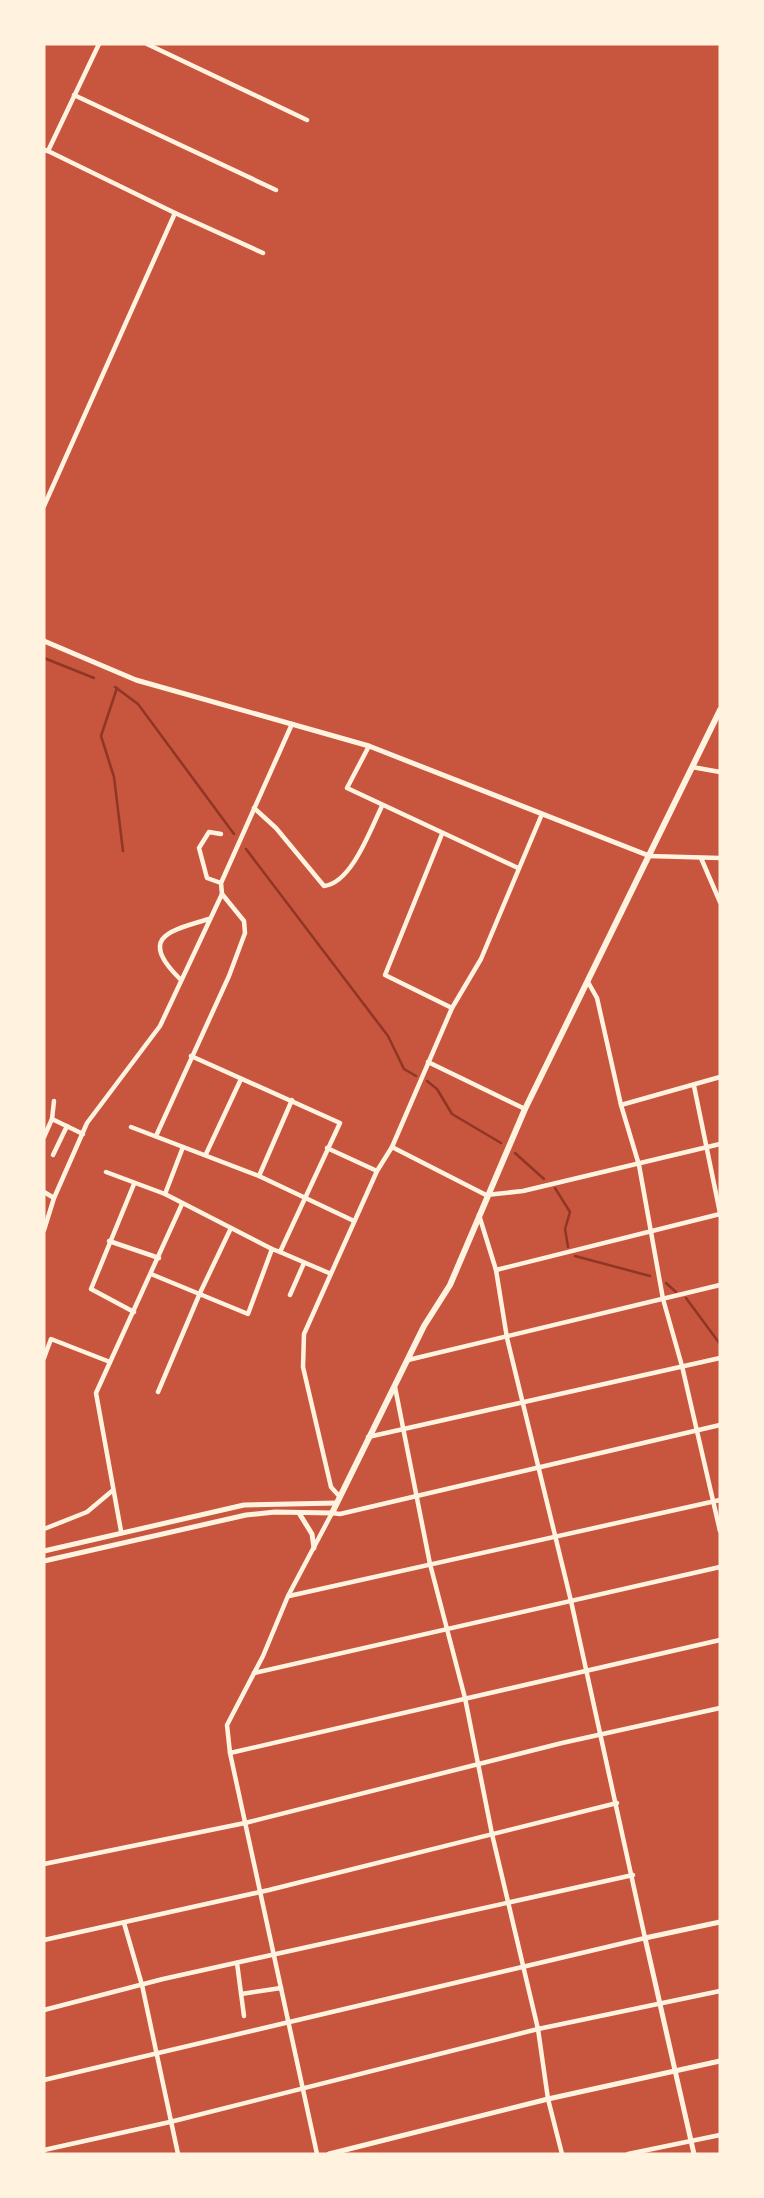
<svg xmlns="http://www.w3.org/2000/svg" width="764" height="2198" font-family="'Crimson Pro',serif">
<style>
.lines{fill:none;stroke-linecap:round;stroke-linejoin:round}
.stream{stroke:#8f3625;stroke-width:2.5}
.minor{stroke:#fff3e0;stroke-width:4.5}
.tertiary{stroke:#fff3e0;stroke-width:5}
.secondary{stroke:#fff3e0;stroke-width:6}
</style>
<rect width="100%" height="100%" fill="#c8553d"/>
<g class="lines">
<!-- stream -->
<g class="stream">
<polyline points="44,658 94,678"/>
<polyline points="115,687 138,704 234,834"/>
<polyline points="117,688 101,736 114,777 123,851"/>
<polyline points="246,849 388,1036 404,1069 416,1076"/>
<polyline points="427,1081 437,1089 452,1114 501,1143"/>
<polyline points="515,1153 544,1179"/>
<polyline points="555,1188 570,1212 565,1229 568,1247"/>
<polyline points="575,1256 650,1276"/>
<polyline points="666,1283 676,1292"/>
<polyline points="686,1298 720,1344"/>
</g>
<!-- minor -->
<g class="minor">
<polyline points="147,44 307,120"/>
<polyline points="74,95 276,190"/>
<polyline points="44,150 48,151 99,44"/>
<polyline points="175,213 263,253"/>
<polyline points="44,506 175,213 48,151"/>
<polyline points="369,746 347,788 518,868"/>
<polyline points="692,767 720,772"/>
<path d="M254 808 276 828 324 886C352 883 371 828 382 806"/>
<polyline points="442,834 385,975 452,1008"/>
<polyline points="648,856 720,858"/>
<polyline points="701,858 720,902"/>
<polyline points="221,883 207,878 199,848 209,832 221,834"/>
<path d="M181 980C137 937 169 931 209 919"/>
<polyline points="588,982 597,998 621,1105 639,1165 663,1299 682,1366 720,1531"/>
<polyline points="428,1062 525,1109"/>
<polyline points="694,1086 720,1213"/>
<polyline points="621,1105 720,1077"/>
<polyline points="52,1119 83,1134"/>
<polyline points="131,1127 259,1176 354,1221"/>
<polyline points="156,1136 229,976 245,933 244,921 222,894 221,883 292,724"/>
<polyline points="44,1137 52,1119 54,1101"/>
<polyline points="392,1147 486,1195 523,1191 720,1144"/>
<polyline points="327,1148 377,1171"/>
<polyline points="206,1154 241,1079"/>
<polyline points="53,1155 67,1126"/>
<polyline points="106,1172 165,1194 272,1249"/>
<polyline points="259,1176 292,1100"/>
<polyline points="44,1192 54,1198"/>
<polyline points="165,1194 183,1147"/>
<polyline points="44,1230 54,1198 87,1123 160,1026 222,894"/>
<polyline points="109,1241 159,1258"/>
<polyline points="280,1252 329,1273"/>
<polyline points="496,1270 720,1214"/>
<polyline points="151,1274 248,1314 272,1249 280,1252 340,1123 191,1056"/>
<polyline points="290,1295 304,1263"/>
<polyline points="134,1312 91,1289 134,1184"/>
<polyline points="44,1358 51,1339 110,1362"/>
<polyline points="408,1360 720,1285"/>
<polyline points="395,1387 430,1564 465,1698 492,1834 538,2029 548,2099 562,2154"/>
<polyline points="158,1392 200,1293 231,1228"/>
<polyline points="368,1437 720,1358"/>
<polyline points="340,1497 331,1487 303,1367 304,1334 377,1171 392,1147 452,1008 481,959 542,814"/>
<polyline points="44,1529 87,1512 112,1491"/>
<polyline points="121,1531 96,1393 182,1204"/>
<polyline points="289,1596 720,1500"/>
<polyline points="254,1673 720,1567"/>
<polyline points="230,1753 720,1640"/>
<polyline points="44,1864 245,1823 562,1743 720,1708"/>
<polyline points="124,1923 142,1985 178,2154"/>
<polyline points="44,1940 269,1890 617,1803"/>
<polyline points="237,1963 244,2016"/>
<polyline points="241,1994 281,1988"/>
<polyline points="44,2010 163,1979 633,1875"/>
<polyline points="44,2080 645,1938 571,1601 507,1338 496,1270 479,1215"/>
<polyline points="44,2150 170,2122 538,2029 720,1991"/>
<polyline points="317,2154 230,1753 227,1725 263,1656 288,1596 332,1513 340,1514 720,1425"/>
<polyline points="628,2154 720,2135"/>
</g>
<!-- tertiary -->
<g class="tertiary">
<polyline points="44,641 136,680 369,746 647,855"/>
<polyline points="299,1513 312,1534 314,1548"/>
<polyline points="44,1551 244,1505 337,1503"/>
<polyline points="44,1561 246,1515 275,1512 332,1513"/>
<polyline points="329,2154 548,2099 720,2061"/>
<polyline points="694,2154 645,1938 720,1922"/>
</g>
<!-- secondary -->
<polyline class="secondary" points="332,1513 424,1326 450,1285 525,1109 720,710"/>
</g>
<!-- border -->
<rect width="764" height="2198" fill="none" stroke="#fff3e0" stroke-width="91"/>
</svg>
